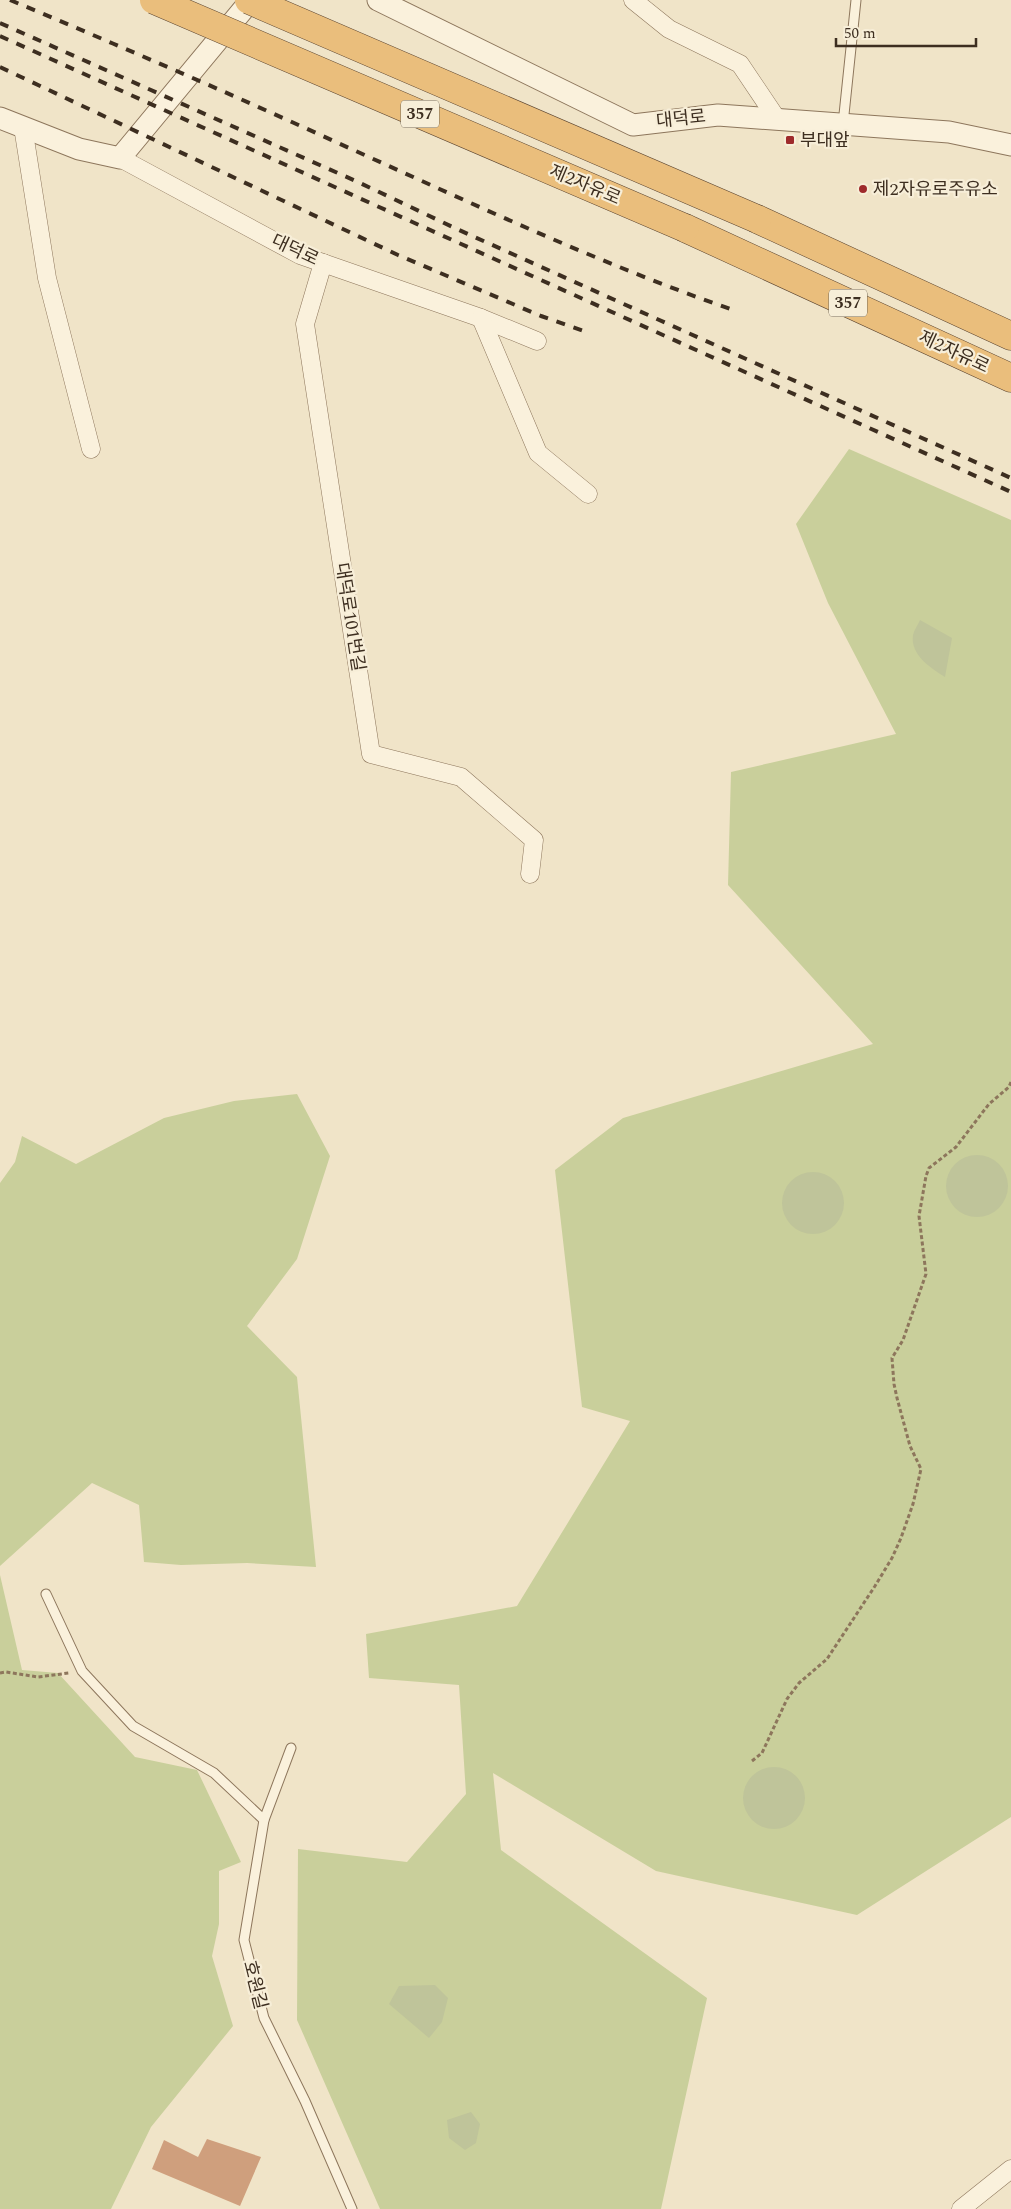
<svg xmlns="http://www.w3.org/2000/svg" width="1011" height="2209" font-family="Spectral,'Noto Sans KR',serif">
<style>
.green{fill:#c9cf9b}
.cemetery{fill:#bfc49a}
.building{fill:#cf9f7d}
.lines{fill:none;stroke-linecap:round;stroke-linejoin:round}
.service-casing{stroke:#8d765c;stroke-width:11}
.minor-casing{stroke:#8d765c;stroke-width:19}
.tertiary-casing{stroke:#8d765c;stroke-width:23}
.trunk-casing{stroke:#5b4430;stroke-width:29}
.path{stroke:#8d765c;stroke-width:3;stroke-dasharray:4 2.5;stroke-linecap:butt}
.service{stroke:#faf1dc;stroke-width:9}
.minor{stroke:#faf1dc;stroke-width:18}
.tertiary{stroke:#faf1dc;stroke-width:21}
.trunk{stroke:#eabe7c;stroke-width:28}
.rail{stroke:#3d2e20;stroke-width:4;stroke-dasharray:9 9;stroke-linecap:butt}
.trunk-bridge-casing{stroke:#5b4430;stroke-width:29;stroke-linecap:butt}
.trunk-bridge{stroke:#eabe7c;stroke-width:28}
.poi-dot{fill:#9e2a2b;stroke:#f7eed8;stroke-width:2}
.labels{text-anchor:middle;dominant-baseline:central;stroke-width:4.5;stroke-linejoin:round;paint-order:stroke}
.shield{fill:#f7eed8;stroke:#756857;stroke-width:1}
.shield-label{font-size:16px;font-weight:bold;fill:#3d2e20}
.street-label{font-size:18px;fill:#3d2e20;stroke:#f7eed8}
.poi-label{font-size:18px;fill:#3d2e20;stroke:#f7eed8;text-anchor:start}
</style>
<rect width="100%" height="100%" fill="#f0e4c8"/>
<!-- green -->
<g class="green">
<polygon points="849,449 1011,520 1011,1817 857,1915 656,1871 493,1773 501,1850 707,1998 661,2209 380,2209 297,2020 298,1849 407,1862 466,1794 459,1685 369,1678 366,1634 517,1606 630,1421 582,1407 555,1170 623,1118 873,1044 728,885 731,772 896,734 828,603 796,524"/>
<polygon points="297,1094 330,1156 297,1259 247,1326 297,1377 316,1567 247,1563 181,1565 144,1562 139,1505 92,1483 0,1566 0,1183 15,1162 22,1136 76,1164 164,1118 234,1101"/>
<polygon points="0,1575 22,1670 58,1673 135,1757 197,1770 241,1862 219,1871 219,1924 212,1956 233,2026 151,2127 111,2209 0,2209"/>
</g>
<!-- cemetery -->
<g class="cemetery">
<path d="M920 620 952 638 945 677C931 668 910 655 913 635 914 630 918 625 920 620Z"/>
<circle cx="977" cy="1186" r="31"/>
<circle cx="813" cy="1203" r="31"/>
<circle cx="774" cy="1798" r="31"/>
<polygon points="435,1985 448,1998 442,2022 429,2038 389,2004 399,1986"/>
<polygon points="471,2112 480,2124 476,2143 465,2150 449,2138 447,2120"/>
</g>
<!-- building -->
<polygon class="building" points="207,2139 261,2157 240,2206 152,2169 164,2140 198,2157"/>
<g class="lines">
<defs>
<g id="service">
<polyline points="843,124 856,0"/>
<polyline points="46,1594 82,1671 133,1726 214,1773 264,1820"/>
<polyline points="291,1748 264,1820 244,1940 264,2018 305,2101 352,2209"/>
</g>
<g id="minor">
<polyline points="633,0 669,29 740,64 777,119"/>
<polyline points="23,127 47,278 91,449"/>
<polyline points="120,158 300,255 481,318 537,341"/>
<polyline points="323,263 305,324 371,754 461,777 534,840 530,874"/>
<polyline points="481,318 538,453 588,494"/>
<polyline points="961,2209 1011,2169"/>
</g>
<g id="tertiary">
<polyline points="378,0 633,125 718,115 949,132 1011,145"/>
<polyline points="0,118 79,149 120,158 251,0"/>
</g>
<g id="trunk">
<polyline points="757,219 1011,336"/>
<polyline points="685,228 1011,378"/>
</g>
</defs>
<!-- service casing -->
<use href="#service" class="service-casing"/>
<!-- minor casing -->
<use href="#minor" class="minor-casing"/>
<!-- tertiary casing -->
<use href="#tertiary" class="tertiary-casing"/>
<!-- trunk casing -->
<use href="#trunk" class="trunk-casing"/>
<!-- path -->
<g class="path">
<polyline points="0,1673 6,1672 38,1677 69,1673"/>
<polyline points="752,1761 762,1753 787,1699 799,1683 827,1659 875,1586 892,1558 901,1538 913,1504 921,1469 910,1446 897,1398 894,1384 892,1358 903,1340 926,1274 919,1216 926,1176 929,1168 956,1147 989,1104 1009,1087 1011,1082"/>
</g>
<!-- service -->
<use href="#service" class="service"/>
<!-- minor -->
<use href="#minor" class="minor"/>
<!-- tertiary -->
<use href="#tertiary" class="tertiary"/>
<!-- trunk -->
<use href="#trunk" class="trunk"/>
<!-- rail -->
<g class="rail">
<path d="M10 0C120 46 229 93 338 143 469 202 600 264 736 311"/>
<polyline points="0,23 358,182 459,230 1011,478"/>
<polyline points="0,36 1011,492"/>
<polyline points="0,67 398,255 541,316 584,331"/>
</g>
<defs>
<g id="trunk-bridge">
<polyline points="154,0 685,228"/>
<polyline points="249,0 757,219"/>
</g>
</defs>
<!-- trunk-bridge casing -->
<use href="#trunk-bridge" class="trunk-bridge-casing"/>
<!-- trunk-bridge -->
<use href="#trunk-bridge" class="trunk-bridge"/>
</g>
<!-- markers -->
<g class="poi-dot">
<rect x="785" y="135" width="10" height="10" rx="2.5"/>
<circle cx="863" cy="189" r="5"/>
</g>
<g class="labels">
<!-- shield labels -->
<g class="shield">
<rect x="401" y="100.5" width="38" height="27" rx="4"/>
<rect x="829" y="289.5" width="38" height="27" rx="4"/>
</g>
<g class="shield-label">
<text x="420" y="114">357</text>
<text x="848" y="303">357</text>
</g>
<!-- street labels -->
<g class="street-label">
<text transform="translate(681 119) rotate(-6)">대덕로</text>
<text transform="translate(585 185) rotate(23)">제2자유로</text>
<text transform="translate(295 250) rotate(25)">대덕로</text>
<text transform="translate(954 352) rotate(25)">제2자유로</text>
<text transform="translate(350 617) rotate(81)">대덕로101번길</text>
<text transform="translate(255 1985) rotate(76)">호원길</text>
</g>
<!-- poi labels -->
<g class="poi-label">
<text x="800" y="140">부대앞</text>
<text x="873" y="189">제2자유로주유소</text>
</g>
</g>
<!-- scale -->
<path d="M836 38v8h140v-8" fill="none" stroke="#3d2e20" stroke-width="2.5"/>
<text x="844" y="38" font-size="15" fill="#3d2e20" stroke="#f7eed8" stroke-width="4" paint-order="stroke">50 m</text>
</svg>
